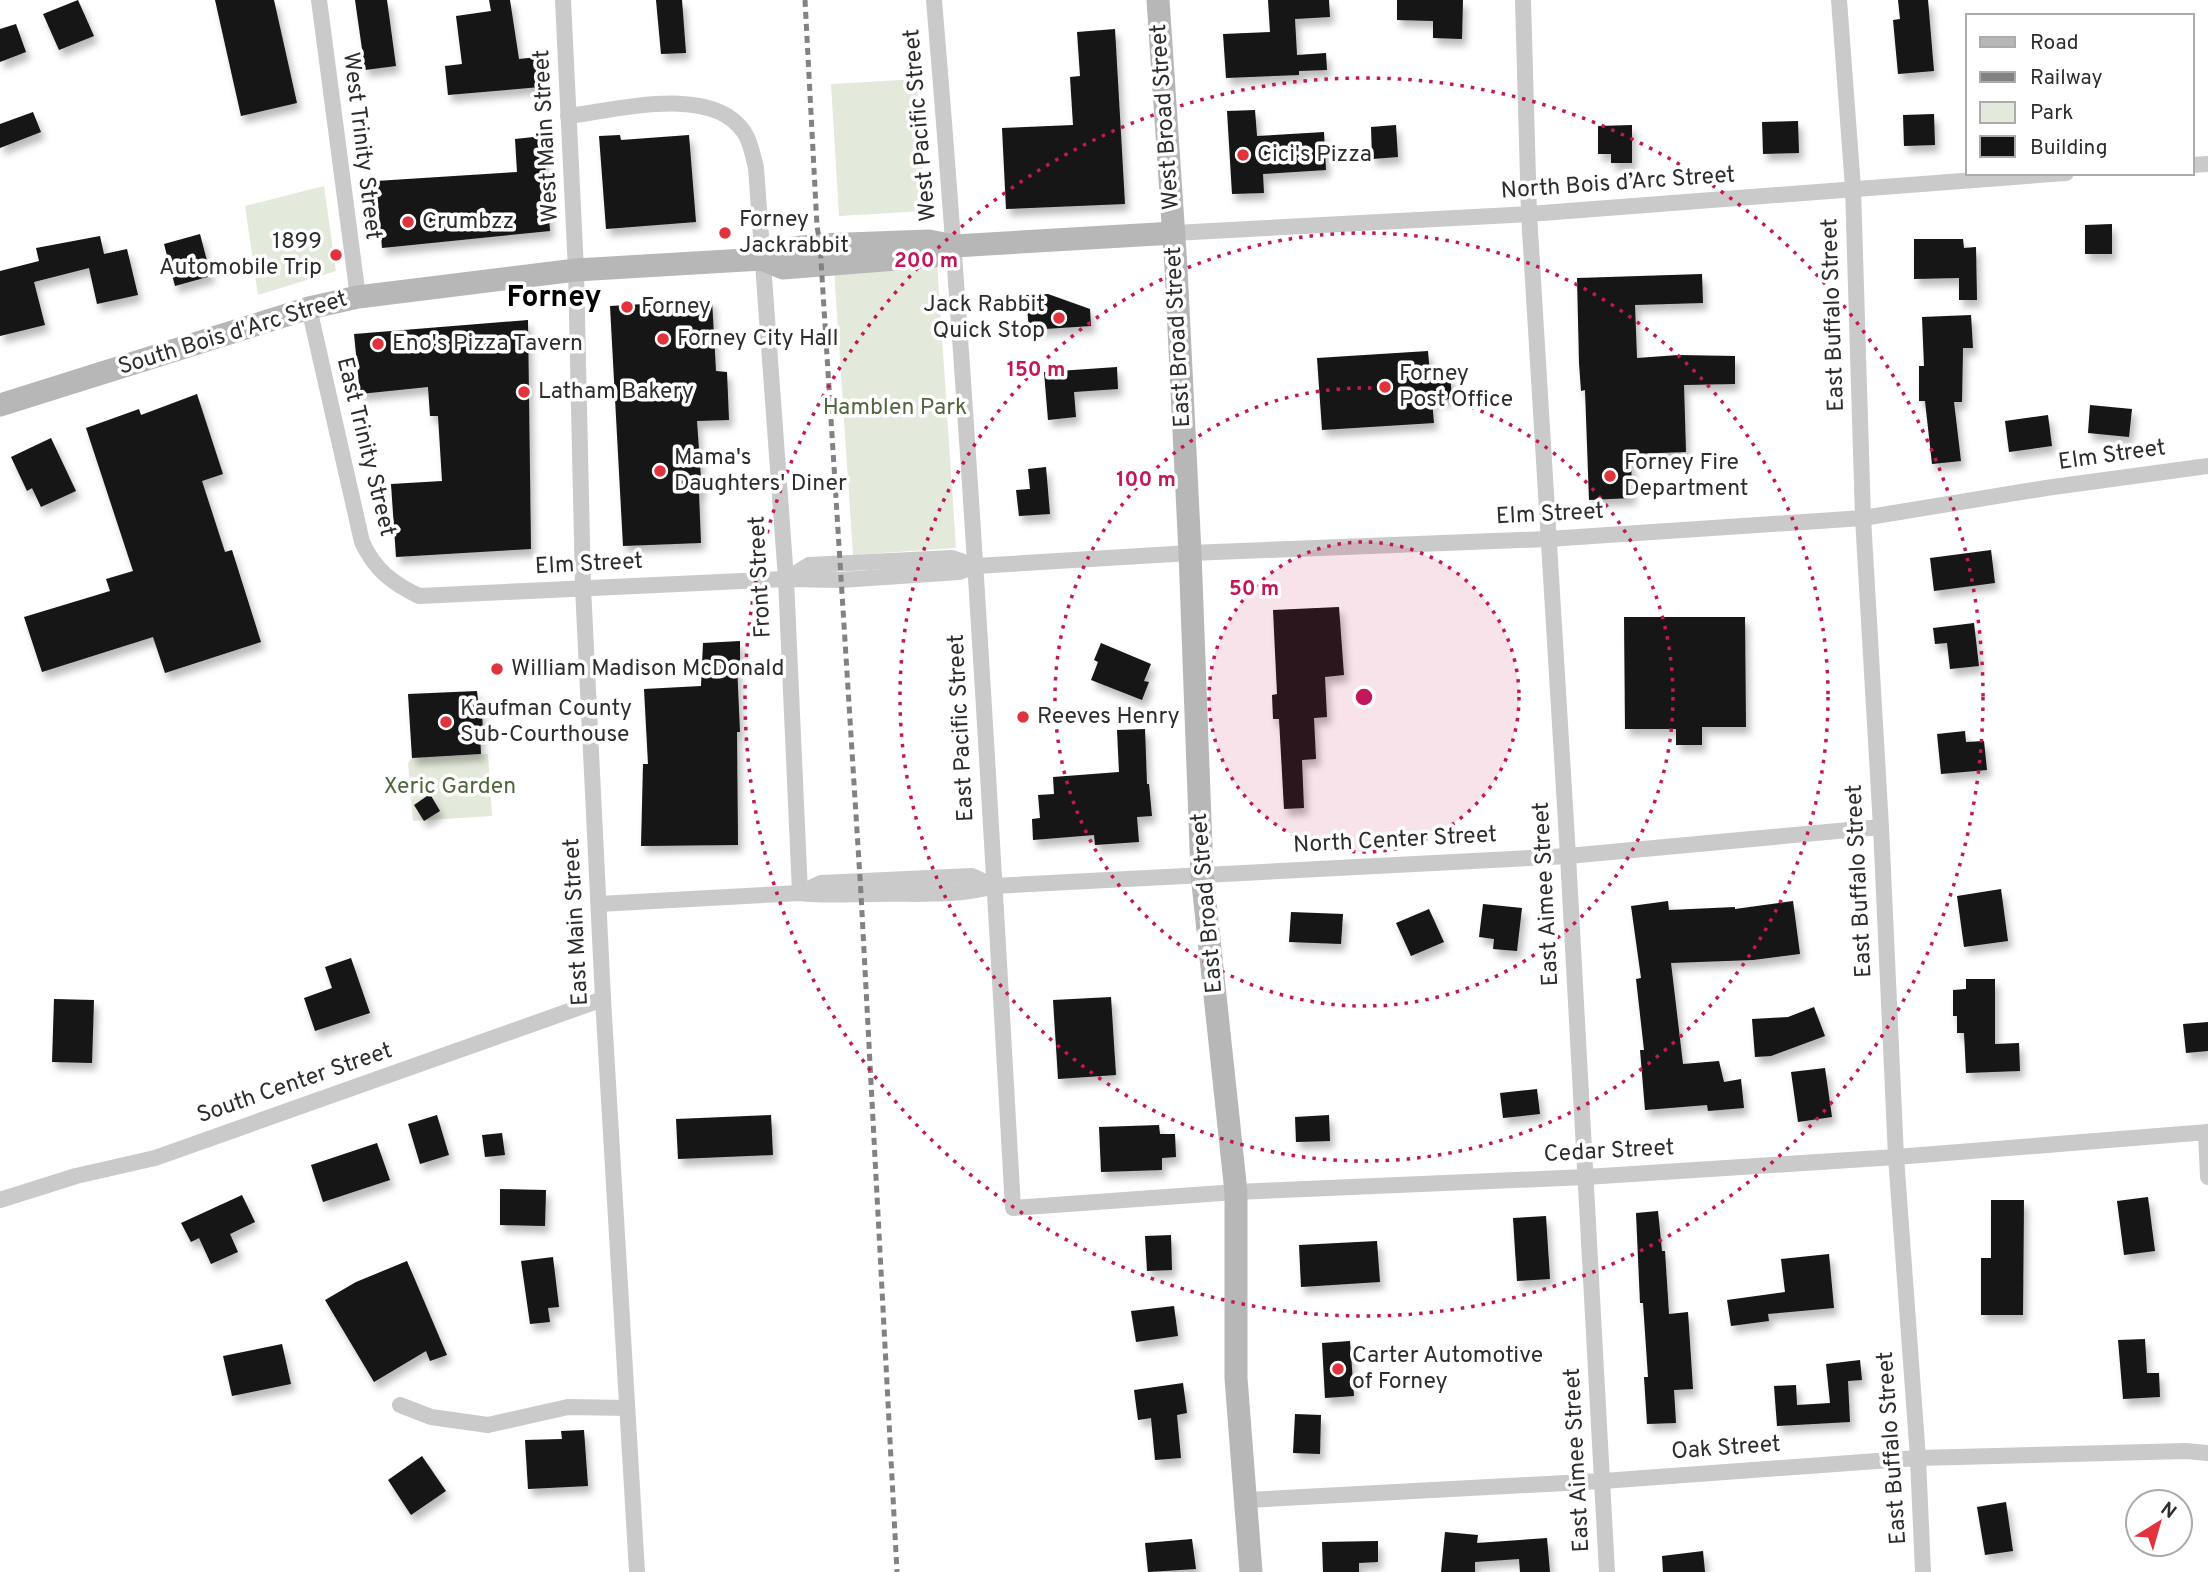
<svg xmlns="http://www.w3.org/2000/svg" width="2208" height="1572" font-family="Overpass,sans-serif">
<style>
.green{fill:#e3eadb}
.building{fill:#141414;filter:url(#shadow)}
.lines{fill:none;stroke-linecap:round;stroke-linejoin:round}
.street{stroke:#cacaca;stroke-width:16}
.secondary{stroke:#b7b7b7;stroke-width:23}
.rail{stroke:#828282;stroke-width:5;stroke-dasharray:7 5;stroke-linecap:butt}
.ring{fill:none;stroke:#c2185b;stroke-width:3.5;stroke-dasharray:3.5 7}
.poi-dot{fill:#e0333d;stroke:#fff;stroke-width:2.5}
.labels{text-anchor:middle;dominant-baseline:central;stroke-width:7;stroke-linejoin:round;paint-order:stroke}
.street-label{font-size:23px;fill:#2d2d2d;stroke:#fff}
.poi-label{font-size:23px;fill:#2d2d2d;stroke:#fff;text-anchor:start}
.park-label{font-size:23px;fill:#4f673c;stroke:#fff}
.district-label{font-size:30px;font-weight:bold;fill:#000;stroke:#fff}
.centre{fill:#c2185b;stroke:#fff;stroke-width:3.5}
.ring-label{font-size:21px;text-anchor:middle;font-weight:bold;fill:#c2185b;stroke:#fff;stroke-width:7;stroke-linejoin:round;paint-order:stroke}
</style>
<defs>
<filter id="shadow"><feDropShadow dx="4" dy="7" stdDeviation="3.5" flood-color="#0004"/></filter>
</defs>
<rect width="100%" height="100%" fill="#fff"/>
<!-- green -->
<g class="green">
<polygon points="917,79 925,211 839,216 831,84"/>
<polygon points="324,186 336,271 258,295 245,206"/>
<polygon points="937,262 956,548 853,555 834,269"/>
<polygon points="488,754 492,816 413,821 408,763 412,758"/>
</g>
<!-- building -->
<g class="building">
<polygon points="78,0 94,36 59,50 43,14"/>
<polygon points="215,0 274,0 297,103 241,116"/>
<polygon points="355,0 387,0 396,66 365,70"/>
<polygon points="489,0 510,0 519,59 537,57 540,87 448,95 445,66 462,64 456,16 491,11"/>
<polygon points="656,0 682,0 686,53 661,54"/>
<polygon points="1268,0 1329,0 1330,17 1295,19 1297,55 1326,53 1327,70 1299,71 1299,75 1226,78 1223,34 1270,32"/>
<polygon points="1397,0 1463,0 1462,39 1433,38 1433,21 1397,20"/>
<polygon points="1898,0 1928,0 1934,71 1898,74 1893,20 1900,19"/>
<polygon points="16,24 26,52 0,62 0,29"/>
<polygon points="1115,29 1125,204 1006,209 1002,128 1073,125 1070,77 1080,76 1077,32"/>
<polygon points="1255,110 1257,136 1324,132 1326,170 1263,174 1264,193 1232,194 1227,111"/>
<polygon points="33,112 41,132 0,148 0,124"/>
<polygon points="1934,114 1935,145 1904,146 1903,115"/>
<polygon points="1798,121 1799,153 1763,154 1762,122"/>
<polygon points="1396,125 1398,157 1372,159 1371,127"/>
<polygon points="1632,125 1632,163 1611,163 1611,154 1598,154 1598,126"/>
<polygon points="620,135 621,140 689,135 696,222 606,229 599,136"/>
<polygon points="543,136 550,231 382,248 376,181 517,172 515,139"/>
<polygon points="2112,224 2112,254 2085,254 2085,225"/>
<polygon points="200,234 211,276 175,286 164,244"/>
<polygon points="100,236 104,254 127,249 138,295 97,304 89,268 34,282 45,325 0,336 0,271 39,261 36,248"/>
<polygon points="1914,239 1963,239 1964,248 1976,247 1977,300 1959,300 1959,278 1914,279"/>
<polygon points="1702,274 1703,303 1635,305 1637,358 1678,355 1735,356 1735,384 1684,385 1686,452 1631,454 1632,498 1589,500 1585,390 1581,391 1579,363 1577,278"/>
<polygon points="1048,294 1090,309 1091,326 1029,330 1026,295"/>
<polygon points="712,300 716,371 727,372 729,420 697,421 702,493 699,493 701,543 623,546 610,306"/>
<polygon points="1971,315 1973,348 1963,348 1962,402 1954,402 1961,461 1932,464 1925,401 1919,401 1919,366 1924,366 1922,317"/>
<polygon points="528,320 531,549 396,557 391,484 442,481 438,416 430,416 428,387 360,394 354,334"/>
<polygon points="1428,351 1430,374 1450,373 1452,399 1432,400 1434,423 1322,430 1317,358"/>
<polygon points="1117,367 1118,389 1074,392 1076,417 1048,420 1044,372"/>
<polygon points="197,394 223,474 202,481 225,552 232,550 261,642 165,673 153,637 42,672 24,617 110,591 106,579 133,571 86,428 139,409 141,415"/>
<polygon points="2090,405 2132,409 2129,437 2088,433"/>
<polygon points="2048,415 2052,446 2009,452 2005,421"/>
<polygon points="51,438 76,491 41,507 32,488 27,491 11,457"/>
<polygon points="1046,467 1050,514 1019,516 1016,490 1030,489 1028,469"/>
<polygon points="1991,550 1995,583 1934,591 1930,558"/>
<polygon points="1339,607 1344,675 1325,677 1327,717 1314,718 1316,759 1302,760 1304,808 1284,809 1279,719 1273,719 1272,695 1277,694 1273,610"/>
<polygon points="1624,617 1745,617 1746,727 1702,727 1702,745 1676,745 1676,729 1625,729"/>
<polygon points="1974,623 1979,666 1950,669 1947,643 1935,644 1933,628"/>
<polygon points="740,641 740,664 737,665 740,732 737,732 738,845 641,846 643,764 648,764 644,689 701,686 703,643"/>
<polygon points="1101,643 1151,664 1144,681 1149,682 1142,700 1091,680 1098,662 1094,660"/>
<polygon points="477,691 479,710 482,710 483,734 480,734 481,754 412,758 408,694"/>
<polygon points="1145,729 1147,784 1149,784 1152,816 1137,817 1139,842 1095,845 1094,835 1033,840 1032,819 1040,818 1038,795 1054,794 1053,777 1119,772 1117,730"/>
<polygon points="1965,731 1966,742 1984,741 1987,770 1941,774 1937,734"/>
<polygon points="430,794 440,811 424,821 414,805"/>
<polygon points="2001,889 2008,941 1964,947 1957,896"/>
<polygon points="1668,901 1669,910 1735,907 1735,909 1793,901 1800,954 1753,960 1671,963 1683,1064 1719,1061 1724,1082 1741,1079 1744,1108 1708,1111 1707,1105 1645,1110 1640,1050 1644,1050 1636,979 1641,978 1631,906"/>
<polygon points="1483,904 1522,908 1517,951 1493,949 1494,939 1479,937"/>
<polygon points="1429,909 1444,942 1411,956 1396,923"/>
<polygon points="1291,912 1343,914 1341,944 1289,942"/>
<polygon points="351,958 370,1013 315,1031 304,998 332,988 325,967"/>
<polygon points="1966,979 1995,979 1995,1044 2019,1043 2020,1071 1966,1073 1964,1033 1957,1033 1957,1016 1953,1016 1953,990 1966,989"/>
<polygon points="1111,997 1116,1075 1058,1079 1053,1000"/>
<polygon points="54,999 94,1000 92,1063 52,1062"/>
<polygon points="1814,1007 1825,1036 1771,1056 1755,1057 1752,1019 1788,1017"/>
<polygon points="2208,1022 2208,1051 2186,1053 2183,1024"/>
<polygon points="1825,1068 1832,1117 1798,1122 1791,1072"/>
<polygon points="1537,1089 1540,1114 1503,1118 1500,1093"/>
<polygon points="437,1115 449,1155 420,1164 408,1124"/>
<polygon points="771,1115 773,1155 678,1159 676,1119"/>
<polygon points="1329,1115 1330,1141 1296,1142 1295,1117"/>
<polygon points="1159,1125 1160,1134 1175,1134 1176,1157 1162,1158 1162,1170 1101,1172 1099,1127"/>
<polygon points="502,1133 505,1155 485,1157 482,1135"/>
<polygon points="377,1143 390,1180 323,1202 311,1165"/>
<polygon points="500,1189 546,1190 545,1226 500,1225"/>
<polygon points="242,1195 255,1222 230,1234 238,1252 211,1264 199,1238 191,1242 181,1223"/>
<polygon points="2148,1197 2155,1251 2124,1255 2117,1201"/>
<polygon points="1991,1200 2024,1200 2023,1315 1981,1315 1981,1258 1991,1258"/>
<polygon points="1658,1211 1662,1251 1665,1251 1669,1314 1688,1312 1693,1389 1674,1390 1676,1423 1647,1424 1644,1377 1648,1377 1643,1303 1640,1303 1636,1213"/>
<polygon points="1546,1216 1550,1279 1517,1281 1513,1218"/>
<polygon points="1171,1235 1172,1270 1147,1271 1145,1236"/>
<polygon points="1377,1241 1380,1282 1301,1287 1299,1245"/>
<polygon points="1829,1254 1834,1308 1768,1314 1769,1321 1731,1326 1727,1300 1785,1292 1781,1259"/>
<polygon points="553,1257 559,1307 548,1308 550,1322 530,1324 521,1261"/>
<polygon points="407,1261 447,1355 430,1361 426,1351 374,1382 325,1300 356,1282"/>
<polygon points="1174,1306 1178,1336 1136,1342 1131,1311"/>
<polygon points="2145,1339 2147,1373 2159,1373 2160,1397 2123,1399 2118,1340"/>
<polygon points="1350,1341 1354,1396 1325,1398 1322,1343"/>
<polygon points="282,1344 291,1384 232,1396 223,1356"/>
<polygon points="1860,1360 1862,1380 1848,1381 1850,1422 1777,1426 1774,1386 1796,1385 1797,1405 1830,1403 1826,1364"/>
<polygon points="1183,1383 1187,1413 1177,1415 1181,1458 1155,1460 1151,1418 1138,1420 1134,1390"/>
<polygon points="1295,1414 1321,1415 1320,1454 1293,1453"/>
<polygon points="584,1430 588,1486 528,1489 525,1440 562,1439 561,1431"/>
<polygon points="422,1456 446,1491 411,1515 388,1480"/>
<polygon points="2006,1502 2013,1551 1985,1555 1977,1507"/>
<polygon points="1445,1532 1478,1535 1477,1543 1547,1538 1550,1572 1520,1572 1519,1559 1475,1562 1475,1572 1441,1572"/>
<polygon points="1192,1539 1196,1569 1148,1572 1145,1543"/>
<polygon points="1378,1541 1378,1562 1359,1563 1359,1572 1323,1572 1322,1542"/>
<polygon points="1703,1551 1705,1572 1663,1572 1662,1556"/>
</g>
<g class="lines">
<!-- street -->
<g class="street">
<polyline points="319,0 358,297"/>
<polyline points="563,0 576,270 583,587 603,999 637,1572"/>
<path d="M934 0C968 402 990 805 1013 1208L1236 1192 1586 1177 1896 1157 2208 1132"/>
<polyline points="1523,0 1529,214 1568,856 1607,1572"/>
<polyline points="1839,0 1853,188 1863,518 1881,827 1896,1157 1918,1458 1923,1572"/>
<path d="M568 116C617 110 712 84 744 132 751 142 753 156 756 168L786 579 800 893"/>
<polyline points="2192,165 2208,164"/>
<polyline points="1174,233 1529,214 2066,173"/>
<path d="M309 308 362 542C375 570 392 583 419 596L786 579 841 580 959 572 976 566 1190 553 1548 539 1863 518 2046 488 2208 466"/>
<polyline points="786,579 809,565 952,558 976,566"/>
<polyline points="800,893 821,883 972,876 994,886"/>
<path d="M599 904 800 893C825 896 850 894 875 894 915 893 956 897 994 886L1568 856 1881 827"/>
<polyline points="2206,1133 2208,1177"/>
<polyline points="0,1200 76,1176 155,1158 603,999"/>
<polyline points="400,1405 431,1417 488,1425 568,1407 627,1408"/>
<polyline points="1247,1500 1603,1481 1918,1458 2186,1451 2208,1453"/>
</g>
<!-- secondary -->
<g class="secondary">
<polyline points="1158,0 1176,268 1190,553 1202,874 1236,1192 1236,1378 1251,1572"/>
<polyline points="762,259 783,268 934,256 954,246"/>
<polyline points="0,405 309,308 358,297 576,270 762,259 784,249 820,245 929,241 954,246 1174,233"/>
</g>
<!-- rail -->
<polyline class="rail" points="805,0 817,226 820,245 861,894 897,1572"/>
</g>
<!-- distance rings -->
<circle cx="1364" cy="697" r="155" fill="#c2185b" fill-opacity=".12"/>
<g class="ring">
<circle cx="1364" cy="697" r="155"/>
<circle cx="1364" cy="697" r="309"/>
<circle cx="1364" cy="697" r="464"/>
<circle cx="1364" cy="697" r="619"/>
</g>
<!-- markers -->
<g class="poi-dot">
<circle cx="1243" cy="155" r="7"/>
<circle cx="408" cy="222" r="7"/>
<circle cx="725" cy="233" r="7"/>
<circle cx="336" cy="255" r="7"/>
<circle cx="627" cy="307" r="7"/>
<circle cx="1059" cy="318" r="7"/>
<circle cx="663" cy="339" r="7"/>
<circle cx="378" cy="344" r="7"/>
<circle cx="1385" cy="387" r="7"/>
<circle cx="524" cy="392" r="7"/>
<circle cx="660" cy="471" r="7"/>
<circle cx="1610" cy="476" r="7"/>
<circle cx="497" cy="669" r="7"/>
<circle cx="1023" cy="717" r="7"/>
<circle cx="446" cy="722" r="7"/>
<circle cx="1338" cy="1369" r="7"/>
</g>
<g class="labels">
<!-- street labels -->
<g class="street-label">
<text transform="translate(1166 117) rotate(-94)">West Broad Street</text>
<text transform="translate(921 125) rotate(-95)">West Pacific Street</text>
<text transform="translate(547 136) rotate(-93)">West Main Street</text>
<text transform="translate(361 146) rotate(83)">West Trinity Street</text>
<text transform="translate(1618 184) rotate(-4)">North Bois d’Arc Street</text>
<text transform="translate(1834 315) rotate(-92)">East Buffalo Street</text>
<text transform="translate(233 334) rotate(-17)">South Bois d'Arc Street</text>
<text transform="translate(1179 337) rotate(-93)">East Broad Street</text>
<text transform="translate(365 447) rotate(76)">East Trinity Street</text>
<text transform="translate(2112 456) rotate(-8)">Elm Street</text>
<text transform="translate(1550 515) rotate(-3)">Elm Street</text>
<text transform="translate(589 565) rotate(-3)">Elm Street</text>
<text transform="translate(761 577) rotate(-93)">Front Street</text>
<text transform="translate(962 728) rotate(-93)">East Pacific Street</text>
<text transform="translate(1395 841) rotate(-3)">North Center Street</text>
<text transform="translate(1860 881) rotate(-93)">East Buffalo Street</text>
<text transform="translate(1547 894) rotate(-93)">East Aimee Street</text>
<text transform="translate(1208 903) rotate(-95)">East Broad Street</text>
<text transform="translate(577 922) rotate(-93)">East Main Street</text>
<text transform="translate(295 1084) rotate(-19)">South Center Street</text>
<text transform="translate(1609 1152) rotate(-3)">Cedar Street</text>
<text transform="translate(1893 1448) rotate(-94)">East Buffalo Street</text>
<text transform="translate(1726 1449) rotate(-4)">Oak Street</text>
<text transform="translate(1578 1460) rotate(-93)">East Aimee Street</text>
</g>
<!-- poi labels -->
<g class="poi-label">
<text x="1257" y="155">Cici's Pizza</text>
<text x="739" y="220">Forney<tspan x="739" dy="26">Jackrabbit</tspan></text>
<text x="422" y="222">Crumbzz</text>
<text x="322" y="242" text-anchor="end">1899<tspan x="322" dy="26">Automobile Trip</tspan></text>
<text x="1045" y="305" text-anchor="end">Jack Rabbit<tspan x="1045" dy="26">Quick Stop</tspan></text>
<text x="641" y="307">Forney</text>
<text x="677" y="339">Forney City Hall</text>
<text x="392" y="344">Eno's Pizza Tavern</text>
<text x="1399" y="374">Forney<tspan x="1399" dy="26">Post Office</tspan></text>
<text x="538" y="392">Latham Bakery</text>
<text x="674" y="458">Mama's<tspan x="674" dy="26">Daughters' Diner</tspan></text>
<text x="1624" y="463">Forney Fire<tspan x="1624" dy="26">Department</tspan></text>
<text x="511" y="669">William Madison McDonald</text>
<text x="460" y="709">Kaufman County<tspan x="460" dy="26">Sub-Courthouse</tspan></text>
<text x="1037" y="717">Reeves Henry</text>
<text x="1352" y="1356">Carter Automotive<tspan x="1352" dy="26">of Forney</tspan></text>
</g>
<!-- park labels -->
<g class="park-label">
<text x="895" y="408">Hamblen Park</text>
<text x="450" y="787">Xeric Garden</text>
</g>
<!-- district labels -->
<g class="district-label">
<text x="554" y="298">Forney</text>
</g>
</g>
<circle cx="1364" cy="697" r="10" class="centre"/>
<g class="ring-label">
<text x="926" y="267">200 m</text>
<text x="1036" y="376">150 m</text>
<text x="1146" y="486">100 m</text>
<text x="1254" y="595">50 m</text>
</g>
<!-- legend -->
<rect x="1966" y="14" width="228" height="161" fill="#ffffff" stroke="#ababab" stroke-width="2"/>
<rect x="1980" y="37" width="35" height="10" fill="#b7b7b7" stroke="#ababab" stroke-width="2"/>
<text x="2030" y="49" font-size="21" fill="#2d2d2d">Road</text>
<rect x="1980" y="72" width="35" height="10" fill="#828282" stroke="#ababab" stroke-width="2"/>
<text x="2030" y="84" font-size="21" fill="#2d2d2d">Railway</text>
<rect x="1980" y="102" width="35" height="21" fill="#e3eadb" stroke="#ababab" stroke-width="2"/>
<text x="2030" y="119" font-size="21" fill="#2d2d2d">Park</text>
<rect x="1980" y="136" width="35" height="21" fill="#141414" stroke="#ababab" stroke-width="2"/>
<text x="2030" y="154" font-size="21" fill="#2d2d2d">Building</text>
<!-- north arrow -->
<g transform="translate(2159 1523) rotate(37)"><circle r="33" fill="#ffffff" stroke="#ababab" stroke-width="2"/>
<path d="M0-5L12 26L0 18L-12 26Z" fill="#e0333d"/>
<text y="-10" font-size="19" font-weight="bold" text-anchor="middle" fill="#2d2d2d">N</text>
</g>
</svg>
